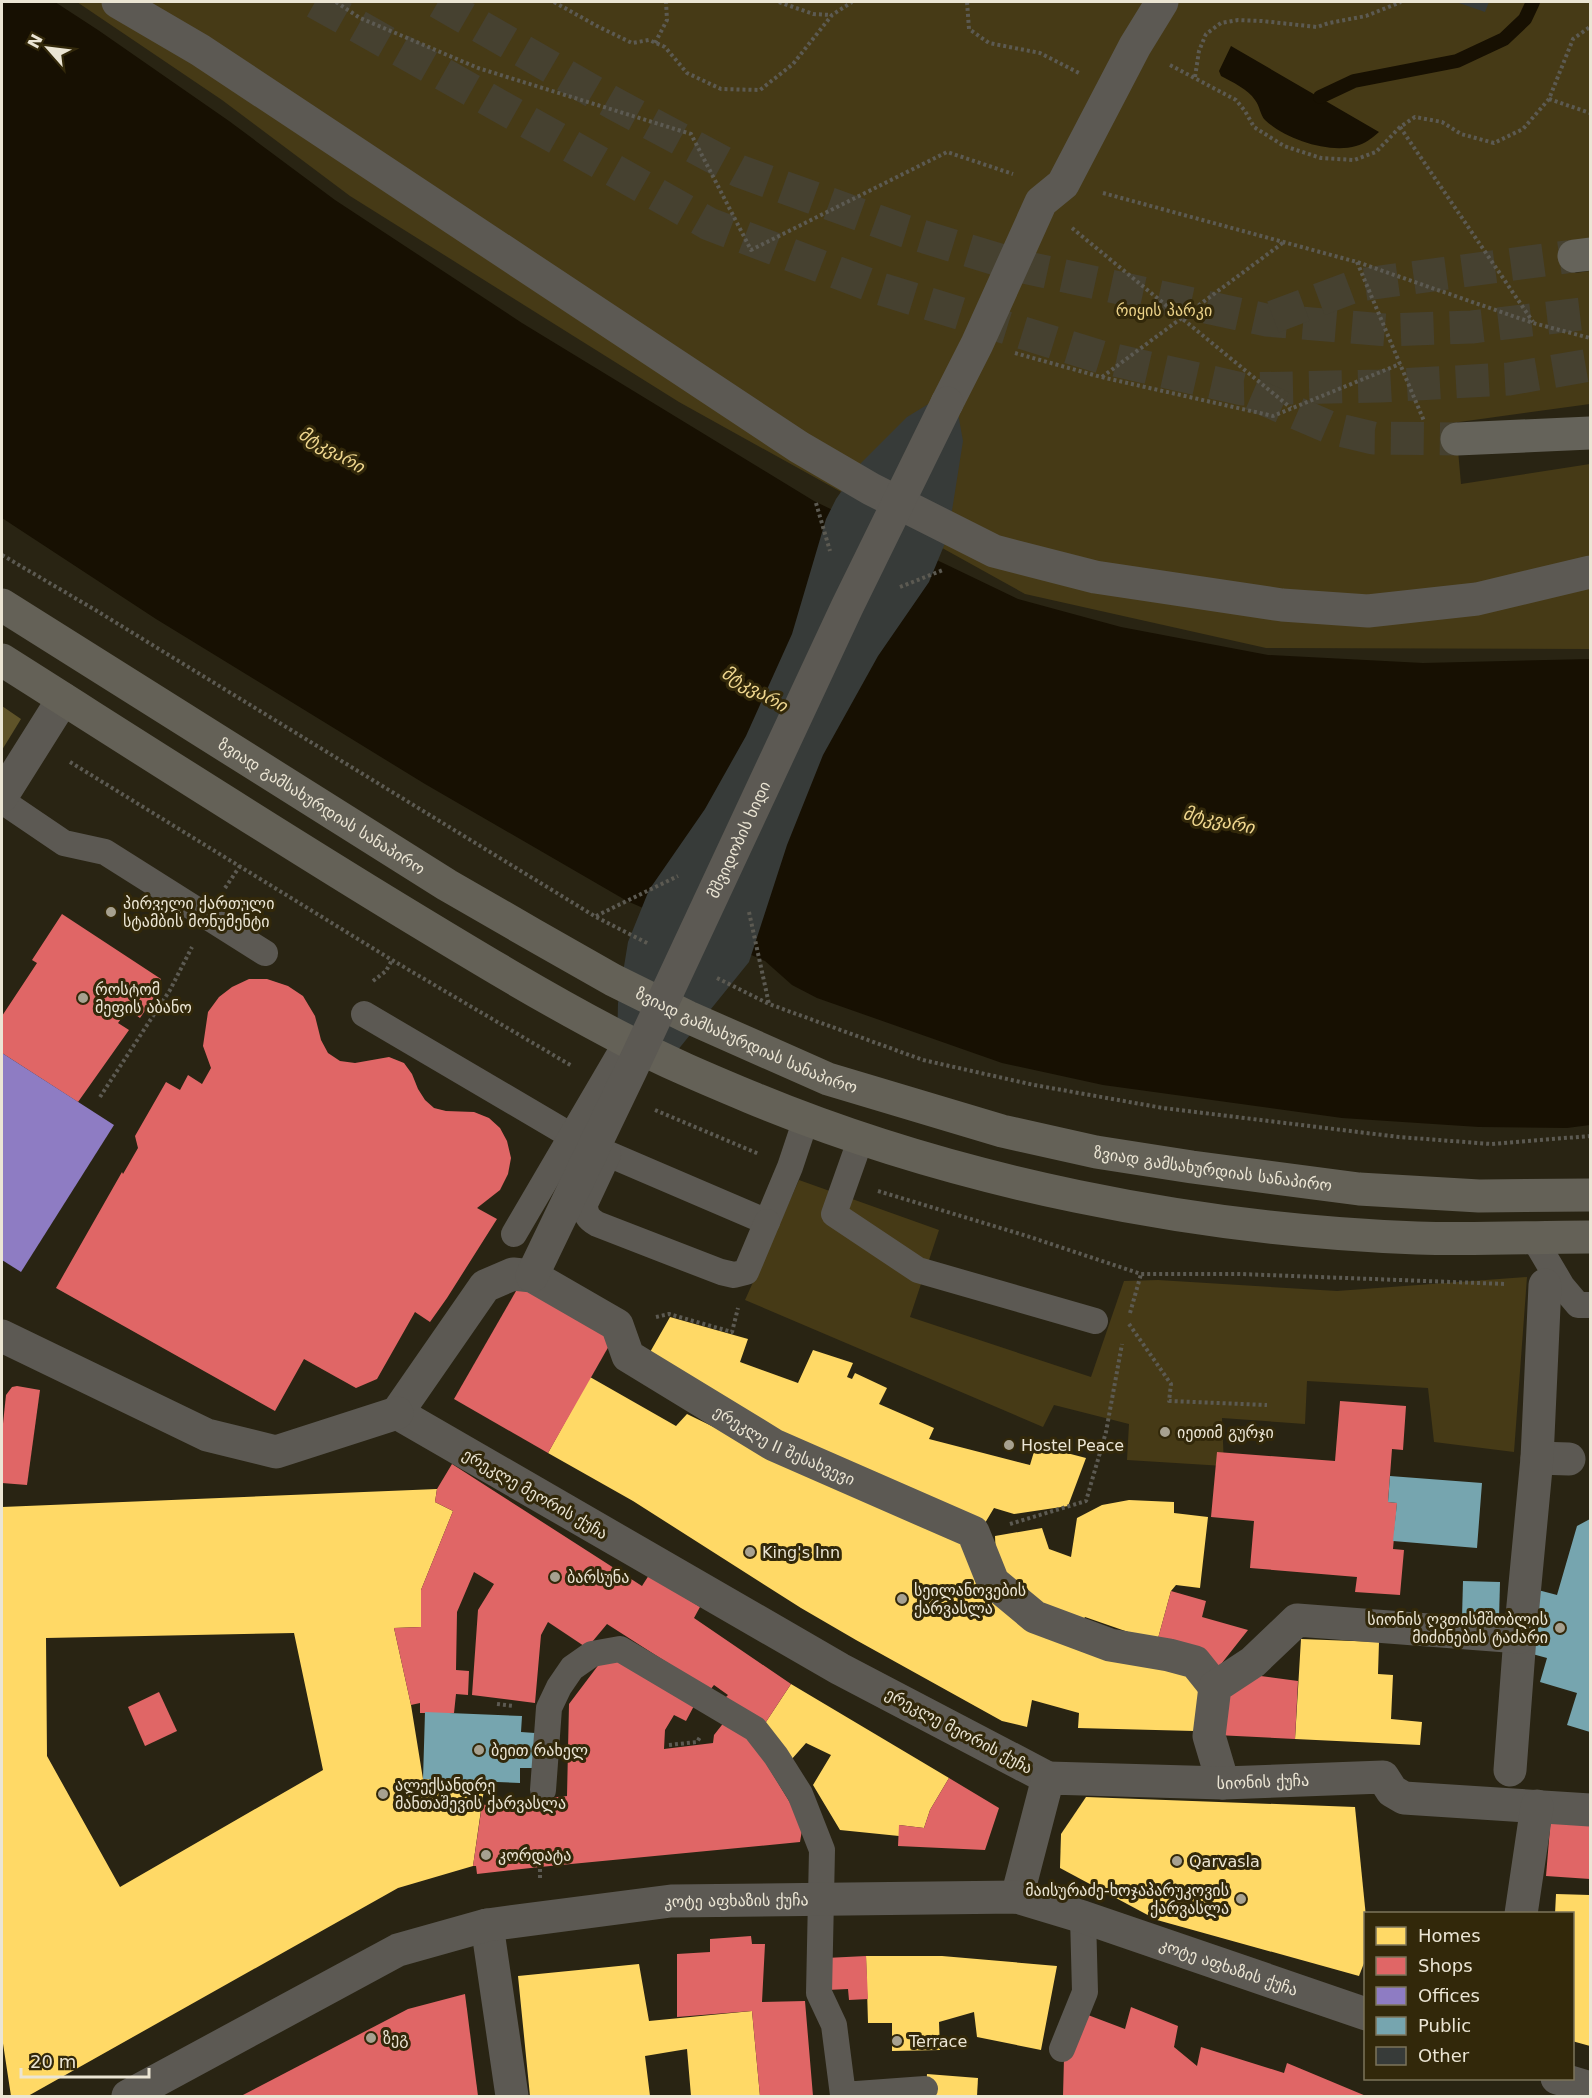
<svg xmlns="http://www.w3.org/2000/svg" width="1592" height="2098" font-family="'DejaVu Sans','Noto Sans Georgian',sans-serif">
<style>
.green{fill:#463a16}
.forest{fill:#5f5329}
.water{fill:#171002}
.homes{fill:#ffd966;fill-rule:evenodd}
.shops{fill:#e06666}
.offices{fill:#8e7cc3}
.public{fill:#76a5af}
.lines{fill:none;stroke-linecap:round;stroke-linejoin:round}
.stream{stroke:#171002;stroke-width:14}
.building{fill:#373b39}
.primary-tunnel{stroke:#464130;stroke-width:33;stroke-dasharray:33 16;stroke-linecap:butt}
.path{stroke:#5c5a52;stroke-width:4;stroke-dasharray:3 3;stroke-linecap:butt}
.service{stroke:#5c5953;stroke-width:26}
.pedestrian{stroke:#5c5953;stroke-width:33}
.minor{stroke:#5c5953;stroke-width:33}
.tertiary{stroke:#5c5953;stroke-width:33}
.primary{stroke:#65635a;stroke-width:33}
.trunk{stroke:#646157;stroke-width:33}
.pedestrian-bridge{stroke:#5c5953;stroke-width:33}
.poi-dot{fill:#a7a190;stroke:#32280a;stroke-width:2}
.labels{text-anchor:middle;dominant-baseline:central;stroke-width:6;stroke-linejoin:round;paint-order:stroke}
.park-label{font-size:16px;fill:#ead188;stroke:#32280a}
.street-label{font-size:16px;fill:#ebe5d4;stroke:#32280a}
.poi-label{font-size:16px;fill:#ebe5d4;stroke:#32280a;text-anchor:start}
.water-label{font-size:18px;font-style:italic;fill:#f0d78f;stroke:#32280a}
</style>
<rect width="100%" height="100%" fill="#292413"/>
<!-- green -->
<g class="green">
<polygon points="77,2 1590,2 1590,238 1574,256 1575,273 1590,271 1590,404 1452,423 1457,439 1461,484 1590,464 1590,649 1266,648 1025,594 679,402 350,196 222,100"/>
<polygon points="799,1180 939,1230 910,1317 1091,1377 1124,1281 1158,1280 1337,1291 1527,1277 1514,1452 1434,1442 1428,1388 1307,1381 1305,1424 1222,1418 1224,1466 1127,1460 1129,1424 1054,1405 1043,1427 745,1300"/>
</g>
<!-- forest -->
<polygon class="forest" points="2,706 21,719 2,750"/>
<!-- water -->
<g class="water">
<polygon points="2,2 55,2 98,30 229,121 335,200 522,323 814,501 1018,599 1121,627 1268,655 1423,663 1590,659 1590,1125 1567,1128 1479,1127 1342,1118 1103,1085 1002,1063 817,998 792,985 765,961 627,901 425,784 156,619 2,518"/>
<path d="M1231 46 1379 132C1372 138 1365 144 1356 146 1329 154 1285 139 1265 120 1260 115 1260 106 1255 100 1248 89 1232 82 1221 76L1219 71Z"/>
</g>
<!-- homes -->
<g class="homes">
<polygon points="670,1317 748,1339 740,1362 798,1383 813,1350 853,1363 847,1377 852,1379 855,1373 887,1388 879,1404 934,1428 929,1439 1030,1465 1036,1445 1086,1458 1068,1506 1014,1514 994,1508 985,1523 851,1470 645,1361"/>
<polygon points="590,1377 676,1426 687,1414 845,1491 967,1544 987,1590 1190,1666 1205,1688 1194,1731 1078,1728 1079,1713 1032,1700 1027,1727 1002,1721 856,1640 801,1608 633,1501 548,1453"/>
<path d="M437 1489 435 1502 453 1511 421 1590V1627L394 1628 411 1705 423 1779 485 1782 473 1866 398 1888 28 2096H11L2 2037V1507ZM294 1633 323 1770 120 1887 47 1756 46 1638Z"/>
<polygon points="1129,1500 1174,1502 1174,1513 1208,1517 1200,1588 1176,1585 1171,1591 1157,1642 1085,1617 1079,1626 997,1579 995,1536 1042,1528 1049,1549 1071,1557 1077,1518 1102,1505"/>
<polygon points="1301,1639 1379,1642 1378,1674 1393,1675 1391,1719 1422,1722 1420,1745 1295,1739"/>
<polygon points="791,1684 949,1778 930,1810 924,1828 899,1825 899,1836 840,1830 813,1785 831,1755 806,1743 791,1760 762,1728"/>
<polygon points="1086,1797 1355,1807 1366,1917 1366,1958 1359,1976 1157,1920 1060,1868 1061,1834"/>
<polygon points="1556,1894 1590,1895 1590,2046 1572,2041 1572,1914 1555,1914"/>
<polygon points="866,1956 942,1956 1057,1966 1041,2050 977,2037 974,2012 939,2022 940,2050 892,2051 892,2023 868,2023"/>
<polygon points="639,1964 649,2021 752,2011 760,2096 691,2096 687,2049 645,2056 650,2096 530,2096 518,1976"/>
<polygon points="927,2074 978,2078 977,2096 925,2096"/>
</g>
<!-- shops -->
<g class="shops">
<polygon points="62,914 161,979 161,987 140,1018 128,1009 118,1023 129,1030 78,1102 2,1053 2,1016 37,963 32,960"/>
<polygon points="249,979 267,979 288,986 303,996 315,1016 321,1040 328,1053 340,1061 355,1063 389,1057 404,1063 412,1074 418,1089 425,1100 434,1108 446,1111 474,1112 489,1118 500,1128 507,1141 511,1158 508,1174 500,1190 477,1208 497,1219 447,1298 430,1322 415,1312 377,1379 356,1388 304,1359 275,1411 56,1288 122,1172 123,1174 138,1148 135,1136 166,1082 180,1090 188,1075 202,1084 211,1068 203,1046 208,1012 219,997 232,987"/>
<polygon points="520,1284 614,1337 548,1453 454,1399"/>
<polygon points="17,1386 40,1390 27,1485 2,1483 2,1433 6,1395 12,1387"/>
<polygon points="1340,1401 1406,1406 1403,1450 1392,1449 1388,1502 1397,1503 1393,1549 1404,1550 1400,1595 1355,1592 1357,1577 1250,1568 1254,1521 1211,1517 1217,1452 1335,1461"/>
<polygon points="452,1464 642,1586 649,1575 700,1607 694,1618 791,1684 762,1728 726,1697 728,1695 714,1685 710,1690 607,1624 587,1648 548,1622 541,1635 535,1703 472,1695 478,1610 494,1584 474,1572 457,1612 456,1670 469,1671 468,1695 456,1694 454,1713 420,1713 420,1703 411,1705 394,1628 421,1627 421,1590 453,1511 435,1502 437,1489"/>
<polygon points="1171,1591 1206,1601 1202,1617 1248,1630 1214,1673 1157,1642"/>
<polygon points="618,1658 695,1704 686,1721 674,1715 665,1730 664,1749 713,1743 714,1735 725,1721 750,1737 803,1824 800,1842 540,1867 477,1874 476,1866 473,1866 482,1805 567,1796 569,1704 603,1659"/>
<polygon points="1238,1673 1298,1681 1295,1739 1216,1735"/>
<polygon points="159,1692 177,1731 145,1746 128,1707"/>
<polygon points="949,1778 999,1808 985,1850 898,1846 899,1825 924,1828 930,1810"/>
<polygon points="1551,1816 1590,1819 1590,1879 1546,1876"/>
<polygon points="751,1936 752,1944 765,1944 762,2002 805,2001 813,2096 760,2096 752,2011 677,2017 677,1954 710,1952 710,1939"/>
<polygon points="866,1956 868,1999 849,2000 848,1989 827,1990 826,1958"/>
<polygon points="465,1994 478,2096 241,2096 408,2009"/>
<polygon points="1131,2007 1178,2026 1174,2047 1197,2066 1201,2047 1284,2073 1287,2063 1366,2096 1063,2096 1064,2058 1080,2012 1125,2029"/>
</g>
<!-- offices -->
<polygon class="offices" points="2,1053 114,1125 21,1272 2,1260"/>
<!-- public -->
<g class="public">
<polygon points="1390,1476 1482,1483 1477,1548 1393,1541 1397,1503 1388,1502"/>
<polygon points="1590,1519 1590,1732 1567,1725 1577,1693 1540,1682 1547,1658 1525,1652 1538,1590 1557,1595 1577,1526"/>
<polygon points="1463,1581 1500,1582 1499,1619 1462,1618"/>
<polygon points="425,1712 522,1716 521,1732 535,1733 534,1768 520,1768 520,1783 423,1779"/>
</g>
<g class="lines">
<!-- stream -->
<polyline class="stream" points="1320,97 1354,81 1457,61 1504,39 1525,19 1533,2"/>
</g>
<!-- building -->
<g class="building">
<polygon points="1456,2 1489,2 1485,12"/>
<polygon points="935,400 958,413 963,441 948,536 929,582 878,656 823,755 787,845 749,962 677,1051 617,1047 618,1003 628,942 649,890 705,809 746,736 792,634 826,519 836,499 861,463 907,417"/>
</g>
<g class="lines">
<!-- primary-tunnel -->
<g class="primary-tunnel">
<polyline points="315,2 709,224 878,288 1101,357 1242,389 1380,386 1509,379 1590,365"/>
<polyline points="438,2 613,103 739,171 905,231 1019,266 1266,320 1386,330 1472,327 1590,313"/>
<polyline points="1273,317 1358,285 1574,256"/>
<polyline points="1252,394 1331,428 1373,438 1457,439"/>
</g>
<!-- path -->
<g class="path">
<polyline points="336,2 360,18 478,68 691,134 751,250 947,152 1013,174"/>
<polyline points="554,2 597,26 632,43 649,40 665,47 687,73 721,89 760,90 793,64 832,15 852,2"/>
<polyline points="779,2 813,14 832,15"/>
<polyline points="967,2 969,29 989,43 1040,53 1079,73"/>
<polyline points="655,43 667,20 666,2"/>
<polyline points="1170,65 1236,100 1245,111 1254,127 1284,146 1321,158 1354,160 1376,152 1400,127 1415,117 1442,122 1461,134 1494,143 1523,129 1549,99 1573,39 1590,27"/>
<polyline points="1195,77 1199,51 1206,34 1221,23 1238,20 1262,21 1317,27 1329,23 1366,16 1401,2"/>
<polyline points="1549,99 1590,113"/>
<polyline points="1400,127 1533,322"/>
<polyline points="1103,193 1357,262 1533,323 1590,338"/>
<polyline points="1072,228 1291,408"/>
<polyline points="1357,262 1424,421"/>
<polyline points="1015,353 1101,377 1273,416 1400,364"/>
<polyline points="1102,377 1284,242"/>
<polyline points="816,503 830,551"/>
<polyline points="2,555 97,611 596,917 649,944"/>
<polyline points="900,587 943,570"/>
<polyline points="70,762 392,960 572,1066"/>
<polyline points="225,888 240,866"/>
<polyline points="749,912 769,1004"/>
<polyline points="596,916 678,876"/>
<polyline points="717,978 769,1004 923,1060 1034,1085 1163,1108 1399,1137 1491,1144 1590,1136"/>
<polyline points="373,981 386,971 392,960"/>
<polyline points="100,1097 170,990 192,947"/>
<polyline points="655,1110 759,1154"/>
<polyline points="878,1191 1027,1236 1141,1274 1240,1274 1505,1284"/>
<polyline points="1130,1313 1141,1274"/>
<polyline points="656,1317 669,1314 732,1332 738,1308"/>
<polyline points="1129,1324 1171,1384 1169,1401 1267,1405"/>
<polyline points="1010,1524 1086,1501 1106,1432 1122,1344"/>
<polyline points="497,1704 514,1706"/>
<polyline points="669,1745 697,1742 700,1737"/>
<polyline points="540,1878 540,1867"/>
</g>
<!-- service -->
<g class="service">
<polyline points="2,801 64,843 105,852 265,953"/>
<polyline points="364,1014 585,1144 767,1222 790,1167 806,1119"/>
<polyline points="861,1138 834,1214 918,1270 1095,1321"/>
<path d="M608 1155 585 1204C585 1214 588 1219 597 1224L721 1272 734 1275 746 1272 767 1222"/>
<polyline points="514,1234 627,1041"/>
<polyline points="1533,1237 1562,1286 1578,1305 1590,1305"/>
<polyline points="543,1790 549,1708 559,1687 572,1668 592,1654 620,1649 755,1729 776,1756 800,1794 822,1850 819,1993 834,2025 843,2095 925,2089"/>
<polyline points="1062,2049 1085,1992 1083,1917"/>
</g>
<!-- pedestrian -->
<g class="pedestrian">
<polyline points="118,2 200,50 799,447 871,489 994,551 1095,577 1282,605 1368,611 1477,599 1590,572"/>
<polyline points="947,403 977,344 1041,202 1063,184 1135,46 1162,2"/>
<polyline points="1537,1458 1569,1459"/>
<polyline points="1510,1770 1520,1637 1537,1458 1545,1285"/>
<path id="s1" d="M1048 1778 840 1669 397 1413 485 1286 513 1274 532 1276 617 1325 628 1356 774 1445 973 1532 993 1582 1035 1617 1110 1645 1169 1655 1195 1662 1215 1687"/>
<polyline points="1223,1783 1209,1736 1215,1687 1253,1662 1297,1620 1520,1637"/>
<path id="s2" d="M1017 1897 1048 1778 1223 1783 1383 1777 1392 1791 1404 1798 1590 1810"/>
<polyline points="1521,1914 1537,1806"/>
</g>
<!-- minor -->
<g class="minor">
<polyline points="2,796 63,699"/>
<polyline points="2,1336 207,1435 276,1452 397,1413"/>
<polyline points="487,1925 512,2096"/>
</g>
<!-- tertiary -->
<g class="tertiary">
<polyline points="1557,2078 1590,2088"/>
<path id="s3" d="M128 2096 398 1950 487 1925 671 1901 1017 1897 1083 1917 1366 2014"/>
</g>
<!-- primary -->
<g class="primary">
<polyline points="1574,256 1590,254"/>
<polyline points="1457,439 1590,433"/>
</g>
<!-- trunk -->
<g class="trunk">
<path id="s4" d="M2 605 447 885 532 934 613 980 688 1017 828 1079 1002 1131 1096 1152 1192 1167 1359 1189 1479 1196 1590 1195"/>
<path d="M2 660C133 743 265 828 398 909 472 954 546 999 623 1039 664 1061 707 1079 750 1097 954 1182 1196 1230 1417 1238 1475 1240 1533 1237 1590 1237"/>
</g>
<!-- pedestrian-bridge -->
<path class="pedestrian-bridge" id="s5" d="M532 1276 631 1070 847 607 947 403"/>
</g>
<!-- markers -->
<g class="poi-dot">
<circle cx="111" cy="912" r="6"/>
<circle cx="83" cy="998" r="6"/>
<circle cx="1165" cy="1432" r="6"/>
<circle cx="1009" cy="1445" r="6"/>
<circle cx="750" cy="1552" r="6"/>
<circle cx="555" cy="1577" r="6"/>
<circle cx="902" cy="1599" r="6"/>
<circle cx="1560" cy="1628" r="6"/>
<circle cx="479" cy="1750" r="6"/>
<circle cx="383" cy="1794" r="6"/>
<circle cx="486" cy="1855" r="6"/>
<circle cx="1177" cy="1861" r="6"/>
<circle cx="1241" cy="1899" r="6"/>
<circle cx="371" cy="2038" r="6"/>
<circle cx="897" cy="2041" r="6"/>
</g>
<g class="labels">
<!-- park labels -->
<g class="park-label">
<text x="1164" y="310">რიყის პარკი</text>
</g>
<!-- street labels -->
<g class="street-label">
<text stroke="none"><textPath href="#s4" startOffset="378">ზვიად გამსახურდიას სანაპირო</textPath></text>
<text stroke="none"><textPath href="#s5" startOffset="483">მშვიდობის ხიდი</textPath></text>
<text stroke="none"><textPath href="#s4" startOffset="864">ზვიად გამსახურდიას სანაპირო</textPath></text>
<text stroke="none"><textPath href="#s4" startOffset="1350">ზვიად გამსახურდიას სანაპირო</textPath></text>
<text stroke="none"><textPath href="#s1" startOffset="1262">ერეკლე II შესახვევი</textPath></text>
<text transform="translate(535 1494) rotate(30)">ერეკლე მეორის ქუჩა</text>
<text transform="translate(959 1731) rotate(28)">ერეკლე მეორის ქუჩა</text>
<text stroke="none"><textPath href="#s2" startOffset="338">სიონის ქუჩა</textPath></text>
<text stroke="none"><textPath href="#s3" startOffset="650">კოტე აფხაზის ქუჩა</textPath></text>
<text stroke="none"><textPath href="#s3" startOffset="1154">კოტე აფხაზის ქუჩა</textPath></text>
</g>
<!-- poi labels -->
<g class="poi-label">
<text x="123" y="903">პირველი ქართული<tspan x="123" dy="18">სტამბის მონუმენტი</tspan></text>
<text x="95" y="989">როსტომ<tspan x="95" dy="18">მეფის აბანო</tspan></text>
<text x="1177" y="1432">იეთიმ გურჯი</text>
<text x="1021" y="1445">Hostel Peace</text>
<text x="762" y="1552">King's Inn</text>
<text x="567" y="1577">ბარსუნა</text>
<text x="914" y="1590">სეილანოვების<tspan x="914" dy="18">ქარვასლა</tspan></text>
<text x="1548" y="1619" text-anchor="end">სიონის ღვთისმშობლის<tspan x="1548" dy="18">მიძინების ტაძარი</tspan></text>
<text x="491" y="1750">ბეით რახელ</text>
<text x="395" y="1785">ალექსანდრე<tspan x="395" dy="18">მანთაშევის ქარვასლა</tspan></text>
<text x="498" y="1855">კორდატა</text>
<text x="1189" y="1861">Qarvasla</text>
<text x="1229" y="1890" text-anchor="end">მაისურაძე-ხოჯაპარუკოვის<tspan x="1229" dy="18">ქარვასლა</tspan></text>
<text x="383" y="2038">ზეგ</text>
<text x="909" y="2041">Terrace</text>
</g>
<!-- water labels -->
<g class="water-label">
<text transform="translate(332 450) rotate(30)">მტკვარი</text>
<text transform="translate(755 689) rotate(30)">მტკვარი</text>
<text transform="translate(1219 820) rotate(12)">მტკვარი</text>
</g>
</g>
<!-- border -->
<rect width="1592" height="2098" fill="none" stroke="#ebe5d4" stroke-width="6"/>
<!-- legend -->
<rect x="1364" y="1912" width="210" height="168" fill="#32280a" stroke="#7c745b" stroke-width="1.5"/>
<rect x="1376" y="1927" width="30" height="18" fill="#ffd966" stroke="#7c745b" stroke-width="1.5"/>
<text x="1418" y="1942" font-size="18" fill="#ebe5d4">Homes</text>
<rect x="1376" y="1957" width="30" height="18" fill="#e06666" stroke="#7c745b" stroke-width="1.5"/>
<text x="1418" y="1972" font-size="18" fill="#ebe5d4">Shops</text>
<rect x="1376" y="1987" width="30" height="18" fill="#8e7cc3" stroke="#7c745b" stroke-width="1.5"/>
<text x="1418" y="2002" font-size="18" fill="#ebe5d4">Offices</text>
<rect x="1376" y="2017" width="30" height="18" fill="#76a5af" stroke="#7c745b" stroke-width="1.5"/>
<text x="1418" y="2032" font-size="18" fill="#ebe5d4">Public</text>
<rect x="1376" y="2047" width="30" height="18" fill="#373b39" stroke="#7c745b" stroke-width="1.5"/>
<text x="1418" y="2062" font-size="18" fill="#ebe5d4">Other</text>
<!-- north arrow -->
<g transform="translate(48 48) rotate(298)" stroke="#32280a" stroke-width="4.5" paint-order="stroke">
<path d="M0-4.5L10 22L0 15L-10 22Z" fill="#ebe5d4"/>
<text y="-9" font-size="16" font-weight="bold" text-anchor="middle" fill="#ebe5d4">N</text>
</g>
<!-- scale -->
<path d="M21 2068v9h128v-9" fill="none" stroke="#ebe5d4" stroke-width="3"/>
<text x="30" y="2068" font-size="18" fill="#ebe5d4" stroke="#32280a" stroke-width="4.5" paint-order="stroke">20 m</text>
</svg>
